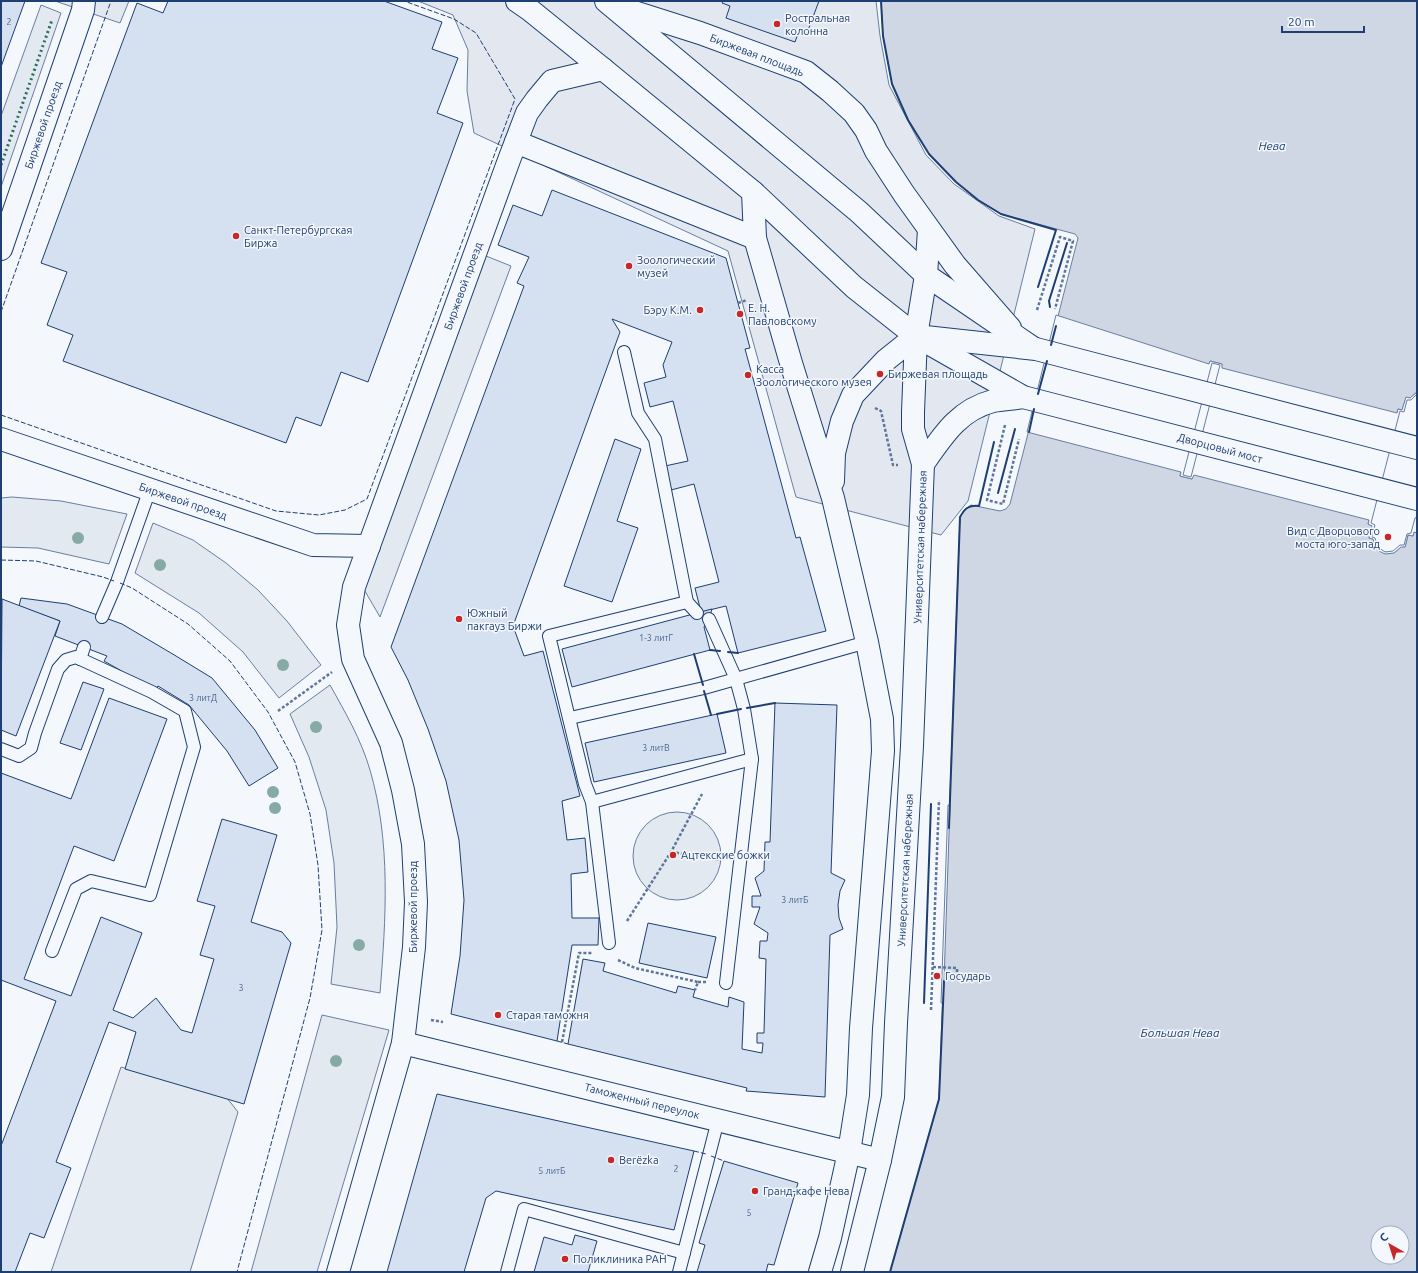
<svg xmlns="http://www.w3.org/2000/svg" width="1418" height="1273" font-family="Ubuntu,sans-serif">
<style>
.green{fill:#e3e9f0;stroke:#687fa3}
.parking{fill:#e3e8f0;stroke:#687fa3}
.water{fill:#cfd7e4;stroke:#687fa3;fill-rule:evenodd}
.pier{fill:#f4f7fb;stroke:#687fa3;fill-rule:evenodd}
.building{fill:#d5e0f0;stroke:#1d3f73}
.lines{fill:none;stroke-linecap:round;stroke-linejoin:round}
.service-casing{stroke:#1d3f73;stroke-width:14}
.minor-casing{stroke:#1d3f73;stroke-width:24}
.primary-casing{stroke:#1d3f73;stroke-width:24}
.path{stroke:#5e769c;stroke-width:2.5;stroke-dasharray:3 2;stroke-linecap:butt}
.service{stroke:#f4f7fb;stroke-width:12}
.minor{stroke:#f4f7fb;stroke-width:22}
.primary{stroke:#f4f7fb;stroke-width:22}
.hedge{stroke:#2c6c60;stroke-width:3;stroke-dasharray:2 3;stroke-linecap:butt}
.fence{stroke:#1d3f73;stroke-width:1;stroke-dasharray:5 2;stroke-linecap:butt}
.wall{stroke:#1d3f73;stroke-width:2}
.tree{fill:#86aba6}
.poi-dot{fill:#c62828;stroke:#f4f7fb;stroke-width:1.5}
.labels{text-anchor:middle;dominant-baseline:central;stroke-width:3;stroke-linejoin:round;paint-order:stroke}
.number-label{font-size:9px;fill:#4b6792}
.poi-label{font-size:11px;fill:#1d3f73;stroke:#f4f7fb;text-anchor:start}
.street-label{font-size:11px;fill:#1d3f73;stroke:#f4f7fb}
.water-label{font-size:12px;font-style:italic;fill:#1d3f73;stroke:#f4f7fb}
</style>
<rect width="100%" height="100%" fill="#f4f7fb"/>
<!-- green -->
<g class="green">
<polygon points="41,5 61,13 1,187 1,116"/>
<polygon points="486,256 511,266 380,617 362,586"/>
<polygon points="12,497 61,501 127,514 109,564 38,548 1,547 1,498"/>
<polygon points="153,523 193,540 226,563 258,590 287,621 321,665 279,698 243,652 199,613 135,573"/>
<path d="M330 685C345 712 361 739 370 770 391 842 386 918 380 993L331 984 337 927 334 863 326 810 309 757 290 714Z"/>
<circle cx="677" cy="856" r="44"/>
<polygon points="322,1015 389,1030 317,1272 251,1272"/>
<polygon points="121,1067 227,1098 238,1112 190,1272 51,1272"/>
</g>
<!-- parking -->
<g class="parking">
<polygon points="55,1 129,1 120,23"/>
<polygon points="418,1 876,1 880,36 889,85 926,155 954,184 999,216 1035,229 968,501 941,535 796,497 728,251 474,133 467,91 468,50 453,15"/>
</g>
<!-- water -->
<path class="water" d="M881 1H1417V392L1410 398H1406L1402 410 1398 409 1368 524 1373 526 1369 538 1373 539 1376 548C1386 553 1394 557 1401 546L1405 547 1408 535 1413 536 1417 519V1272H890L939 1099 960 517 964 510 971 505 1000 511 1006 509 1010 504 1078 238 1075 234 1001 214 978 200 956 182 929 154 908 120 892 84 883 36ZM1210 361 1222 364 1192 479 1180 476ZM1378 1233H1402V1257H1378Z"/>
<!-- pier -->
<g class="pier">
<path d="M1056 315 1209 364 1210 361 1222 364V368L1397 413 1398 409 1402 410 1406 397 1410 398 1417 392V394L1411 400H1407L1404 412 1400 411 1371 523 1375 525 1372 537 1375 538 1378 547 1385 552 1393 551 1400 545H1404L1407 534 1411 533 1415 518 1417 517V533L1414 532 1413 536 1408 535 1405 547H1401L1394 553 1385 554 1379 551 1375 545 1373 539 1369 538 1372 526 1368 524 1369 520 1194 475 1192 479 1180 476 1181 472 1027 432ZM1212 363 1220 365 1191 477 1183 475Z"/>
<polygon points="948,805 950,805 944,981 943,1003 941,1003"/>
</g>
<!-- building -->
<g class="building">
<polygon points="1,1 25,1 1,67"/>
<polygon points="168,1 384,1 442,22 432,49 458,58 437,113 463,123 368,382 341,372 321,426 296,417 286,443 63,361 73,335 47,325 67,272 41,263 105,89 137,3 163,13"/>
<polygon points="723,1 819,1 807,33 799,31 795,42 726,18 730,6 722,3"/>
<polygon points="552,190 726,258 750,348 745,349 751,371 796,538 800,537 826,631 738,653 726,606 701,612 695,588 719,582 694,484 671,490 665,466 688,461 673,401 650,407 644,383 666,377 663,365 672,342 612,319 620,332 513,626 524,656 543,651 580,796 562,801 567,840 585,838 588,872 571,874 572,918 599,918 598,945 572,945 557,1041 451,1014 460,956 464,900 459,840 446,781 428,729 408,680 391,647 524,286 517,283 529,257 498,245 513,205 542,216"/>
<polygon points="615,439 641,449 617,521 638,528 612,602 564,586"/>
<polygon points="21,598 67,604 122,624 176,656 212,678 255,730 278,768 249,786 227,751 189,705 158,686 155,690 104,661 107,656 55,636 60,621 19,606"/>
<polygon points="2,599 60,621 16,736 1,730"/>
<polygon points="712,609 709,619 704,627 710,650 572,687 562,649"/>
<polygon points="83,682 104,689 81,750 60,743"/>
<polygon points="109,698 167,719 114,861 74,846 24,979 71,996 101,917 142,933 113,1010 133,1018 156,998 181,1030 192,1033 214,959 200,955 215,906 197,901 222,819 277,835 251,922 282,932 291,943 244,1104 125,1069 136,1032 109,1022 56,1162 71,1168 44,1238 30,1233 15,1272 1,1272 1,1146 56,1001 1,980 1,773 71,799"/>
<polygon points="775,703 837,705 831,873 845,880 840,891 838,905 839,918 843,929 830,935 825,1097 746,1091 747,1088 568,1044 583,959 605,963 603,971 676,993 678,986 695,990 693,997 728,1007 729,997 744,1002 742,1049 762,1053 763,1043 757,1043 757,1033 764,1033 766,959 759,958 760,941 767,941 768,933 754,924 760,907 752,907 752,896 761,896 755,878 764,871 765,842 770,842"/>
<polygon points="717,714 726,753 594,782 585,743"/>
<polygon points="648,923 716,937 707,978 639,963"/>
<polygon points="437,1094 694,1151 674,1230 496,1191 486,1198 464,1272 387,1272"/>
<polygon points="724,1161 798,1183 774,1265 768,1264 766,1272 697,1272 705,1245 699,1243"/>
<polygon points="575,1235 597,1241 588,1272 534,1272 544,1237 572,1245"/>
</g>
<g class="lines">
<defs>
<g id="service">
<polyline points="624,352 638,413 655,439 687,602 697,613"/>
<polyline points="102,617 117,582 150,489"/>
<polyline points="709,619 736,679 744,709 752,759 726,983"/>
<polyline points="80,659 84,647"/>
<polyline points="570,718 704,688 867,642"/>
<polyline points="1,749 19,756 31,748 35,733 58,669 66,660 76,657 152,692 185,711 194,747 150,895 91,881 76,889 52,951"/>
<polyline points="592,802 752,759"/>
<polyline points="609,943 592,802 585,784 549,636 687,602"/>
<polyline points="507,1272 524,1209 684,1253"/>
<polyline points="679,1272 718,1120"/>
</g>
<g id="minor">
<polyline points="612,5 700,33 806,72 830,91 854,113 866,130 876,151 904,194 955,265 1010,328"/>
<polyline points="516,142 755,238"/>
<polyline points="1,249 83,10 84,1"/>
<polyline points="926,275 929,230"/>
<polyline points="1,439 313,545 369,546"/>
<polyline points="403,1043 880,1160"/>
<polyline points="338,1272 403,1043 414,947 416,902 413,844 403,790 391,743 353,659 348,625 354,587 509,160 527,113 537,99 552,81 603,69"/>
</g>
<g id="primary">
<polyline points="517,1 530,10 603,69 753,192 854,287 916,336 1023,397 1417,499"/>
<polyline points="606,1 859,212 926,275 1033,348"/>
<polyline points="753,192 755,238 791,363 833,498 867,642 882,719 883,751 861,1028 858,1095 849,1152 830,1238 820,1272"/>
<path d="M923 464C942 437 958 410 993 401 1002 399 1013 399 1023 397"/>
<polyline points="833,481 834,453 842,421 853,395 886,360 916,336 1036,349 1417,448"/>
<polyline points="852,1272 880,1160 893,1097 896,1023 912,746 923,464 913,429 913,412 916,336 926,275"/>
</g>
</defs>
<!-- service casing -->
<use href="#service" class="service-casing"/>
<!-- minor casing -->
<use href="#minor" class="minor-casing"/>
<!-- primary casing -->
<use href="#primary" class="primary-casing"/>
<!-- path -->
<g class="path">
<polyline points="738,303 747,300"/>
<polyline points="1037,310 1060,237 1073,241 1055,309"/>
<polyline points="875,408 881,411 893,465 898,465"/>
<polyline points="1005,425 987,500 1003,504 1019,439"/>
<polyline points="278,711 332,672"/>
<polyline points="671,852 720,860"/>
<polyline points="627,921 671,852 702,794"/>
<polyline points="618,960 635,968 698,982 695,990"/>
<polyline points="933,967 957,968 957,981"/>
<polyline points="698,982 707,982"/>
<polyline points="931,1010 939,800"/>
<polyline points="431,1020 443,1022"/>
<polyline points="562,1042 579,953 592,953"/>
</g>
<!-- service -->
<use href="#service" class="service"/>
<!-- minor -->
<use href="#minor" class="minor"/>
<!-- primary -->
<use href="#primary" class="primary"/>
<!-- hedge -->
<polyline class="hedge" points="1,165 52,20"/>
<!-- fence -->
<g class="fence">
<polyline points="1,312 111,1"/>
<polyline points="1,415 276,511 319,515 345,510 367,499 515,99 476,33 454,19 404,1"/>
<polyline points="1,560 36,561 103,577 114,581"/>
<polyline points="120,583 132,588 188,624 230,661 268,712 295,762 310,814 318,865 322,930 310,998 237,1272"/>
<polyline points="557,1041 568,1044"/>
<polyline points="694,1151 706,1154"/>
<polyline points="711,1156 724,1161"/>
</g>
<!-- wall -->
<g class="wall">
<polyline points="881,1 883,36 892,84 908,120 929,154 956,182 978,200 1001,214 1056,230 1038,287"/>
<polyline points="1050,307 1049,301 1067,243"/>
<polyline points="1051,345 1056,326"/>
<polyline points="1038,394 1047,361"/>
<polyline points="1029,432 1034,409"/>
<polyline points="998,493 1015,429"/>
<polyline points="710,650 720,651"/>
<polyline points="728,652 738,653"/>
<polyline points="694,654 703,685"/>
<polyline points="704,691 711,715"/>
<polyline points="747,708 775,703"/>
<polyline points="717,714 741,709"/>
<path d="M949 828 960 517C965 508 969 505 979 506L994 442"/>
<polyline points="924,1003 931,804"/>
<polyline points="890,1272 939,1099 944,981"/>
</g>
</g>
<!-- trees -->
<g class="tree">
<circle cx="78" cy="538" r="6"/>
<circle cx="160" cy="565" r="6"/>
<circle cx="283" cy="665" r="6"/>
<circle cx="316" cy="727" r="6"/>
<circle cx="273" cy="792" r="6"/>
<circle cx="275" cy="808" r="6"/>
<circle cx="359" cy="945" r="6"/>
<circle cx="336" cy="1061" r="6"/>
</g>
<!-- markers -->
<g class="poi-dot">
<circle cx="777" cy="24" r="4"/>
<circle cx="236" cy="236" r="4"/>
<circle cx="629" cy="266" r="4"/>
<circle cx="700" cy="310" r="4"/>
<circle cx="740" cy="314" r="4"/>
<circle cx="880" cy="374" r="4"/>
<circle cx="748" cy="375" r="4"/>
<circle cx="1388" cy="537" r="4"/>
<circle cx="459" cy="619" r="4"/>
<circle cx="673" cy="855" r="4"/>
<circle cx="937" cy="976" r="4"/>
<circle cx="498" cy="1015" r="4"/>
<circle cx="611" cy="1160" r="4"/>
<circle cx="755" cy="1191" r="4"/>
<circle cx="565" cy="1259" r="4"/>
</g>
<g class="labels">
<!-- number labels -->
<g class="number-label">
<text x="9" y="22">2</text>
<text x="656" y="638">1-3 литГ</text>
<text x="203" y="698">3 литД</text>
<text x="656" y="748">3 литВ</text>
<text x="795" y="900">3 литБ</text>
<text x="241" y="988">3</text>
<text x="676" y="1169">2</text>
<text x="552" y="1171">5 литБ</text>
<text x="749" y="1213">5</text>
</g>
<!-- poi labels -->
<g class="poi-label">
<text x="785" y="18">Ростральная<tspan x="785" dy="13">колонна</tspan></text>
<text x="244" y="230">Санкт-Петербургская<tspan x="244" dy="13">Биржа</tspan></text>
<text x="637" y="260">Зоологический<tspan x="637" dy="13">музей</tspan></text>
<text x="748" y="308">Е. Н.<tspan x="748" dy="13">Павловскому</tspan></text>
<text x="692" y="310" text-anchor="end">Бэру К.М.</text>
<text x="756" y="369">Касса<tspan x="756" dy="13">Зоологического музея</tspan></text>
<text x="888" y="374">Биржевая площадь</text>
<text x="1380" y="531" text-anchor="end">Вид с Дворцового<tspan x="1380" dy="13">моста юго-запад</tspan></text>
<text x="467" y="613">Южный<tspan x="467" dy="13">пакгауз Биржи</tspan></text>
<text x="681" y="855">Ацтекские божки</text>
<text x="945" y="976">Государь</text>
<text x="506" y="1015">Старая таможня</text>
<text x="619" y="1160">Berёzka</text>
<text x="763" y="1191">Гранд-кафе Нева</text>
<text x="573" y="1259">Поликлиника РАН</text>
</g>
<!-- street labels -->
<g class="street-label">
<text transform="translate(757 55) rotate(21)">Биржевая площадь</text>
<text transform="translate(43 125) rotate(-71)">Биржевой проезд</text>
<text transform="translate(463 286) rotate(-70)">Биржевой проезд</text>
<text transform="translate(1220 448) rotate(15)">Дворцовый мост</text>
<text transform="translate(183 501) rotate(19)">Биржевой проезд</text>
<text transform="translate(920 547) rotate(-88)">Университетская набережная</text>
<text transform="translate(905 870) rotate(-87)">Университетская набережная</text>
<text transform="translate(413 907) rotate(-90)">Биржевой проезд</text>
<text transform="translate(642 1101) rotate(14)">Таможенный переулок</text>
</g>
<!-- water labels -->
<g class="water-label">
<text x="1272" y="145">Нева</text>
<text x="1180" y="1032">Большая Нева</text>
</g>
</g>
<!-- border -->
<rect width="1418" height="1273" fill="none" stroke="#1d3f73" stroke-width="4"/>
<!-- north arrow -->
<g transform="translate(1390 1245) rotate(321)"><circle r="19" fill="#f4f7fb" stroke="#9eadc5"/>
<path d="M0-3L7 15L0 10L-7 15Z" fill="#c62828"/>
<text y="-6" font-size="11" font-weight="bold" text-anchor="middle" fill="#1d3f73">С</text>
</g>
<!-- scale -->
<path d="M1282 26v6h82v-6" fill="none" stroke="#1d3f73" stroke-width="2"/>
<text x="1288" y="26" font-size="12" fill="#1d3f73" stroke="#f4f7fb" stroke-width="3" paint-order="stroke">20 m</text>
</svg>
